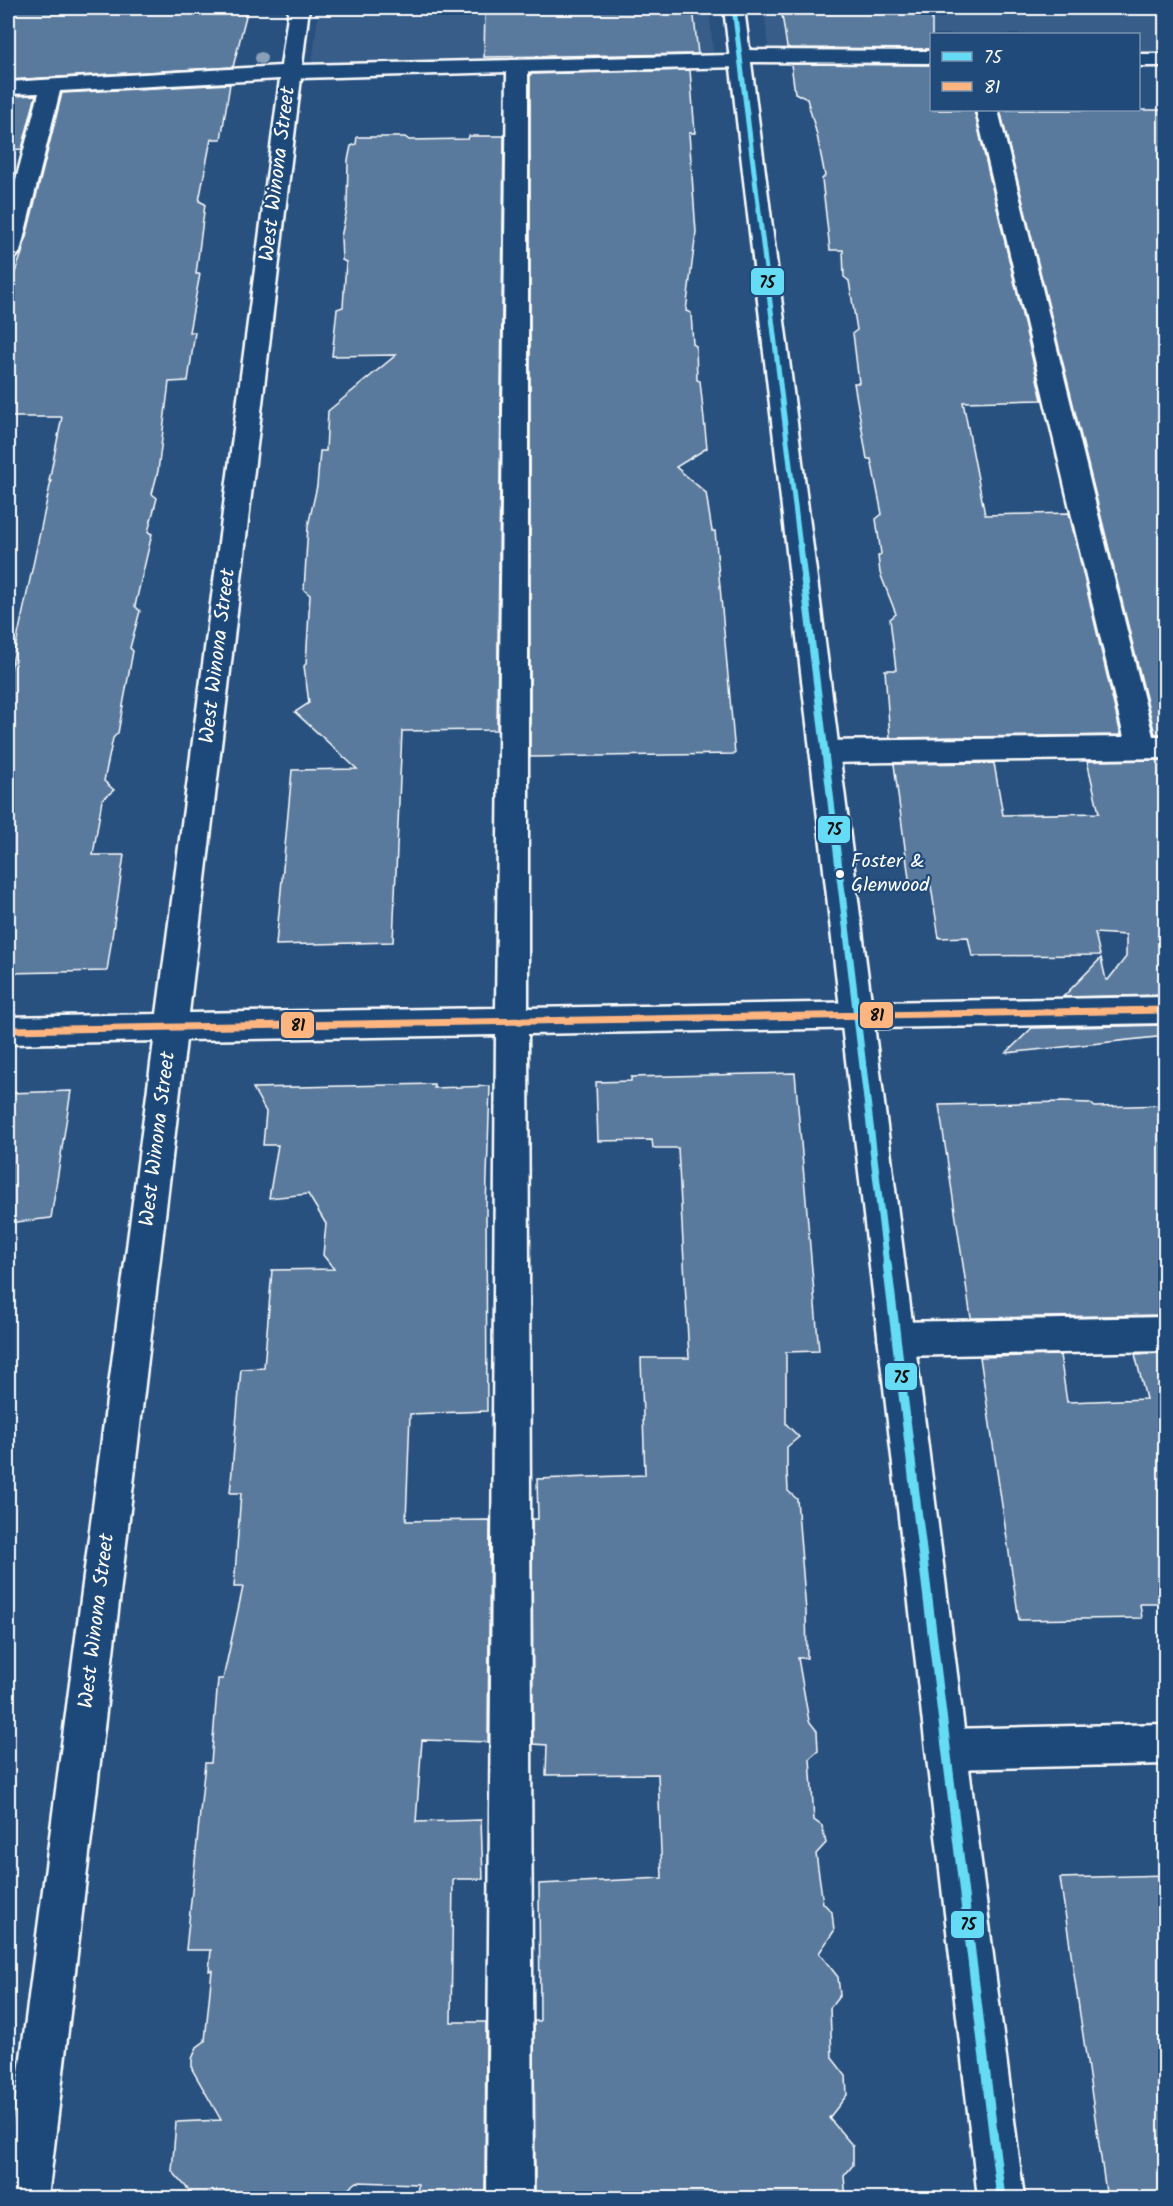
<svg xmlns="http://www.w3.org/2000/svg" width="1173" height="2206" font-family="Kalam,sans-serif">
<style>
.built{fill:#375d88}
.building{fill:#5a7a9d;stroke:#fff;stroke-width:1.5}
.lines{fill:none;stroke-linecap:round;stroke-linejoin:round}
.minor-casing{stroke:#fff;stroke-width:5}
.major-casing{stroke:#fff;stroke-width:5}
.minor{fill:#1f4a7a;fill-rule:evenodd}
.major{fill:#1f4a7a;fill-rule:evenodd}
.bus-1-far2-casing{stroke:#1f4a7a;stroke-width:8}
.bus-1-far1-casing{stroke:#1f4a7a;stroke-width:11}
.bus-1-casing{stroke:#1f4a7a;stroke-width:14}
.bus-2-casing{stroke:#1f4a7a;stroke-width:11}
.bus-1-far2{stroke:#66dbf5;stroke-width:5}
.bus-1-far1{stroke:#66dbf5;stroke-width:7}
.bus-1{stroke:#66dbf5;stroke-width:9}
.bus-2{stroke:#ffb580;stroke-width:7}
.tree{fill:#8aa0b9}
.bus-dot{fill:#fff;stroke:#1f4a7a;stroke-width:2}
.labels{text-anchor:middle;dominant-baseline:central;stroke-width:4.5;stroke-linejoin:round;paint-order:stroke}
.bus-label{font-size:20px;fill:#fff;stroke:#1f4a7a;text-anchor:start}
.street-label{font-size:21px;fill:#fff;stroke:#1f4a7a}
.line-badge{stroke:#1f4a7a;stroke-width:2}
.pale-badge-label{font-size:16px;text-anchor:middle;font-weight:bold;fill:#111}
</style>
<rect width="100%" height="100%" fill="#28517f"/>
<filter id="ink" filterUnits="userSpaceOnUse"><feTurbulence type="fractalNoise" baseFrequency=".0167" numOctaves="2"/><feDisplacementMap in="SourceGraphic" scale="12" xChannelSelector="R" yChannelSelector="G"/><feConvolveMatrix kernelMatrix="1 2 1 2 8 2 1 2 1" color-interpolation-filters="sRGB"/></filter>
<g filter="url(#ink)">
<!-- built -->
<g class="built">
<polygon points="319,8 709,8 714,61 311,71"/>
<polygon points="764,8 1161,8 1165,21 1165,60 1139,60 1138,34 932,34 931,58 769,56"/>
</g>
<!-- building -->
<g class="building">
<polygon points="8,8 248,8 233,67 8,80"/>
<polygon points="485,8 693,8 698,54 484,57"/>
<polygon points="781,8 932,8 932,49 790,48 787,47"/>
<polygon points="791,64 932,65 932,110 974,110 1042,400 963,402 985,515 1069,513 1121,735 890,738 885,670 896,670 890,619 896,614 880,573 878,556 881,554 876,519 882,514 871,459 867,459 854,383 859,383 853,333 857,330 849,281 844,277 843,250 830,250 822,179 825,176 817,135 807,99 795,93"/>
<polygon points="690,70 695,133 689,133 696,232 686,311 691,313 693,344 696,346 697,380 700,381 707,448 676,467 706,493 712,531 715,531 735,754 530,757 530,74"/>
<polygon points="230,84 221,139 211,139 199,201 205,204 196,274 200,274 189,332 195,332 188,381 169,382 158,471 152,494 157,498 148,532 152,534 135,606 140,611 130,648 133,651 118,733 113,738 104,781 114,790 102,800 93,855 124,855 107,971 8,973 8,682 51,481 49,481 62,417 8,417 8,306 14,275 22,253 62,93"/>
<polygon points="36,95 22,149 8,150 8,96"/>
<polygon points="1000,110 1166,110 1166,734 1155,734"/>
<polygon points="469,136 504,136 497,730 402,731 393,942 276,945 292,770 357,769 295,712 309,703 304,666 306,664 310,595 304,590 308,526 317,486 320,451 326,451 328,411 396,355 332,356 337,309 343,307 346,262 342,260 341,237 347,209 348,160 351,146 356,144 357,137 405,137 409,140 468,139"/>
<polygon points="1166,760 1166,995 1063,997 1101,958 1106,980 1108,980 1126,957 1126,935 1095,933 1100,955 972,956 968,937 939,938 931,886 910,886 894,764 994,763 1003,815 1099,813 1087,761"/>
<polygon points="1166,1025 1166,1036 1006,1053 1032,1028"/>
<polygon points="795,1073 819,1351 786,1352 786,1424 799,1437 787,1447 787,1470 788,1491 797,1499 806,1611 807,1658 798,1658 809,1721 817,1731 818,1751 810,1758 814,1820 822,1826 826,1843 816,1854 823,1903 832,1912 834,1931 819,1953 838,1977 840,1995 830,2008 832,2058 846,2076 847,2095 829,2118 853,2146 853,2165 844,2176 846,2199 535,2199 534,2021 540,2021 539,1884 662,1878 658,1774 546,1775 547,1745 533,1744 532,1519 538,1519 537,1479 645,1475 641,1358 689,1358 678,1148 653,1148 652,1140 598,1141 596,1082 631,1081 631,1077"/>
<polygon points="434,1084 434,1088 490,1086 486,1207 487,1411 410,1414 406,1521 490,1520 488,1742 422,1740 416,1822 481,1820 483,1879 453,1879 451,2022 486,2022 485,2199 417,2199 418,2184 357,2182 344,2192 270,2197 194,2196 172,2171 176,2122 221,2120 192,2069 192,2059 197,2047 205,2041 212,1970 209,1971 211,1950 186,1950 205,1763 211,1763 218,1679 223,1679 243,1587 234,1587 241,1493 230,1493 241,1369 264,1368 272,1270 334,1269 323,1255 326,1224 308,1194 269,1198 278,1145 263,1145 266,1112 253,1088"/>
<polygon points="71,1091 51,1218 8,1223 8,1093"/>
<polygon points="1062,1102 1090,1103 1095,1107 1166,1105 1166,1315 971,1318 939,1105"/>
<polygon points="1166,1353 1166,1604 1140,1604 1142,1618 1019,1620 980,1357 1060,1355 1067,1402 1146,1399 1135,1354"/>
<polygon points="1166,1875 1166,2199 1107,2199 1060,1878"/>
</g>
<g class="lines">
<defs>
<g id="minor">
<path d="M289 8H309L302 65 730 55 733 52 740 50 932 51V63L750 62 740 67 528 72V1008L1166 997V1023L528 1034 533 2198H487L496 1035 186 1040 48 2198H8V2157L154 1041 8 1044V1017L157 1014 280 79 60 91 20 252 16 257 8 259V210L39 93 8 94V82L281 66ZM507 72 496 1008 189 1013 301 78Z"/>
<rect x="1138" y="54" width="28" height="12"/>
<polygon points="976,110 998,110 1153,736 1166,736 1166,758 824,763 814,760 810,752 814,744 824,741 1124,737"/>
<polygon points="1166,1317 1166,1351 896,1356 883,1351 878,1339 883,1327 896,1322"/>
<polygon points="1166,1724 1166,1764 947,1769 933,1763 927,1749 933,1735 947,1729"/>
</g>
<polygon id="major" points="724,8 744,8 1024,2198 978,2198"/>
</defs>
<!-- minor casing -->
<use href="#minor" class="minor-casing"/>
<!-- major casing -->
<use href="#major" class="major-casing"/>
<!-- minor -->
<use href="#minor" class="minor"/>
<!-- major -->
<use href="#major" class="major"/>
<defs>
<polyline id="bus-1-far2" points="734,8 800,547"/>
<polyline id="bus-1-far1" points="800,546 887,1265"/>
<polyline id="bus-1" points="887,1263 1001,2198"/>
<polyline id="bus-2" points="8,1030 1166,1010"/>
</defs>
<!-- bus-1-far2 casing -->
<use href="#bus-1-far2" class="bus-1-far2-casing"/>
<!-- bus-1-far1 casing -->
<use href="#bus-1-far1" class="bus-1-far1-casing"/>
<!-- bus-1 casing -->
<use href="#bus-1" class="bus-1-casing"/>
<!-- bus-2 casing -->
<use href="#bus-2" class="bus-2-casing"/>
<!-- bus-1-far2 -->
<use href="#bus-1-far2" class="bus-1-far2"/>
<!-- bus-1-far1 -->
<use href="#bus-1-far1" class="bus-1-far1"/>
<!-- bus-1 -->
<use href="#bus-1" class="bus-1"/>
<!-- bus-2 -->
<use href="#bus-2" class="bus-2"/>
</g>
<!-- trees -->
<circle class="tree" cx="261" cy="58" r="6"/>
</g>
<!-- markers -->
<circle class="bus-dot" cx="840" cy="874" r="5"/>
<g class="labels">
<!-- bus labels -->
<g class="bus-label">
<text x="851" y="862">Foster &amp;<tspan x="851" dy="24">Glenwood</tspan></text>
</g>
<!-- street labels -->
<g class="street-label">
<text transform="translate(278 174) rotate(-83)">West Winona Street</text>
<text transform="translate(218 656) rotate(-83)">West Winona Street</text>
<text transform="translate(158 1139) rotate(-83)">West Winona Street</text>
<text transform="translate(97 1621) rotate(-83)">West Winona Street</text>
</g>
</g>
<g class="line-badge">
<rect x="750" y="267" width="35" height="29" rx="6" fill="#66dbf5"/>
<rect x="817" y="815" width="34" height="29" rx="6" fill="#66dbf5"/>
<rect x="859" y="1001" width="35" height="28" rx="6" fill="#ffb580"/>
<rect x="280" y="1011" width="35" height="28" rx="6" fill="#ffb580"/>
<rect x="884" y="1362" width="34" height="29" rx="6" fill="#66dbf5"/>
<rect x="950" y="1910" width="35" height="29" rx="6" fill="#66dbf5"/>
</g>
<g class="pale-badge-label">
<text x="767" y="288">75</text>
<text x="834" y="835">75</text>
<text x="877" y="1021">81</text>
<text x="298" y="1031">81</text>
<text x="901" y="1383">75</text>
<text x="968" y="1930">75</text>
</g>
<!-- margin -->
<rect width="1173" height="2206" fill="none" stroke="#1f4a7a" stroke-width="30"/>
<rect x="15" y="15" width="1143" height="2176" fill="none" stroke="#fff" stroke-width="2" filter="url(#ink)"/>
<!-- legend -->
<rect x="930" y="33" width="210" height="78" fill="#1f4a7a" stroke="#7992af" stroke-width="1.5"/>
<rect x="942" y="52" width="30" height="9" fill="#66dbf5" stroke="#7992af" stroke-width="1.5"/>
<text x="984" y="63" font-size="18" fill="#ffffff">75</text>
<rect x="942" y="82" width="30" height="9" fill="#ffb580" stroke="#7992af" stroke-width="1.5"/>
<text x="984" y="93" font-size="18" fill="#ffffff">81</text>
</svg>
